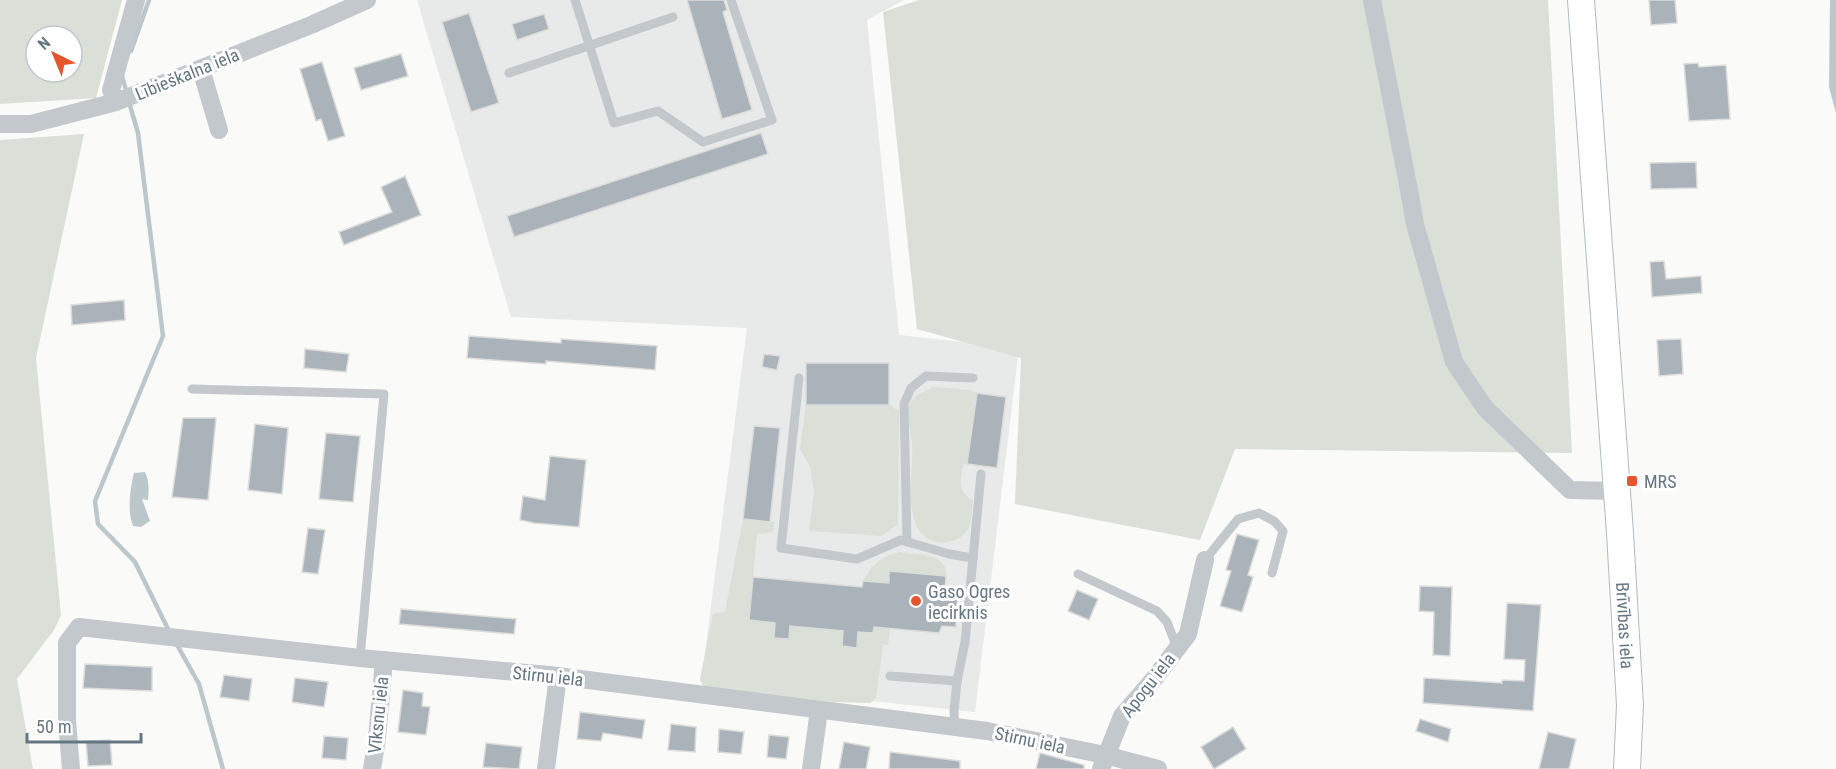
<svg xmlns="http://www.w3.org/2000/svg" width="1836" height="769" font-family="'Roboto Condensed',sans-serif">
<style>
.built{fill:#e8e9e9}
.green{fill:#dadfd7;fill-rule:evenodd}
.water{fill:#bbc7cb}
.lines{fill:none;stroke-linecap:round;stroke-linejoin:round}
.stream{stroke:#bbc7cb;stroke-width:4.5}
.building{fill:#aab3b9;stroke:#dcdcda;stroke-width:1.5}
.secondary-casing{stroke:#b3babf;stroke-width:28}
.lane{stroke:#c3c8cc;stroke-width:9}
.street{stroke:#c3c8cc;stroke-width:18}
.secondary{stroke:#fff;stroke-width:26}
.poi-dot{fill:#e4572e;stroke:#fff;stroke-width:2}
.labels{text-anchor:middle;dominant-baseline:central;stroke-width:6;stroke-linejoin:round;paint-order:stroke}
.street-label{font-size:18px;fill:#657683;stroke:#fff}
.poi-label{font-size:18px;fill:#657683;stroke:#fff;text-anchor:start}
</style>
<rect width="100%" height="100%" fill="#fafaf8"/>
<!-- built -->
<polygon class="built" points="417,0 904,0 867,20 899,335 1019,348 975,712 701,683 747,328 511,317"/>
<!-- green -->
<g class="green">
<path d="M0 0H122L96 98 0 104ZM36 36H72V72H36Z"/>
<polygon points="919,0 1548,0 1572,453 1235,449 1200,540 1015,504 1021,358 917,329 883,12"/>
<polygon points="84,134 36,358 61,615 54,630 17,679 33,769 0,769 0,140"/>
<path d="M933 387 971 390 977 393 967 464H963C961 480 956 492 973 500 972 509 972 524 967 531 954 548 926 546 917 527 905 500 914 472 912 444 912 433 905 419 909 407 912 396 923 392 933 387Z"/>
<polygon points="806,405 889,405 899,411 898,524 881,536 809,531 814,492 810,467 800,449"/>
<polygon points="743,519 774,522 773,532 757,534 749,620 775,623 774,638 789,639 790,626 843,631 842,646 856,647 858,632 873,633 874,621 890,628 888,645 883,645 876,698 870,703 832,702 704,688 700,679 713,614 725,612"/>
<path d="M900 552C917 555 948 552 946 576L890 571 889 583 863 581C872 565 882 555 900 552Z"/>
</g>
<!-- water -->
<g class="water">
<polygon points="1830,0 1836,0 1836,113 1829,87"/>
<path d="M145 472C149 480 149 490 148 500L142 499 150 521 141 527 133 526C127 511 130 489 134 473Z"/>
</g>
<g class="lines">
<!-- stream -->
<g class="stream">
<polyline points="131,51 149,0"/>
<polyline points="122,76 127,94"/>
<polyline points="129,102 138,133 163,336 95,501 98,524 135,562 170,633"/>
<polyline points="176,643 199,684 223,769"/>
</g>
</g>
<!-- building -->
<g class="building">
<polygon points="687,0 724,0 727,10 723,12 752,110 722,119"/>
<polygon points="1649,0 1675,0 1677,23 1651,25"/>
<polygon points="469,13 499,103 471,112 442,22"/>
<polygon points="544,14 549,29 517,40 512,24"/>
<polygon points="401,54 408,76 361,90 354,68"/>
<polygon points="322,62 345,136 328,141 321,119 316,121 300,69"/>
<polygon points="1698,63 1699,67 1726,65 1730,119 1689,121 1684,64"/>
<polygon points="761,133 768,154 514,237 507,216"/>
<polygon points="1696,162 1697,188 1651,189 1650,163"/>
<polygon points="405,176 421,215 344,245 339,232 392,212 381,187"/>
<polygon points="1664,261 1666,279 1701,276 1702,293 1652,297 1650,262"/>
<polygon points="124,300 125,320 72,325 71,305"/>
<polygon points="469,336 561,343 561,339 657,346 655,370 546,361 546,364 467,358"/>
<polygon points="1681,339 1683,374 1659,376 1657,340"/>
<polygon points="305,349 349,354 346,372 304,368"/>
<polygon points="764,354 780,356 777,370 762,367"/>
<rect x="806" y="363" width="83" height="42"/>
<polygon points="977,393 1006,397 997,468 967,464"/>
<polygon points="183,418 216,418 208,500 172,497"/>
<polygon points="255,424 288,428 282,494 248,490"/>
<polygon points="754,426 780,428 770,522 743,519"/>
<polygon points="326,433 360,436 353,502 319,499"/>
<polygon points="550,456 586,460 579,527 534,523 520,520 523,496 545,500"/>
<polygon points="308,528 325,530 318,574 302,572"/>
<polygon points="1237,534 1259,540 1248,575 1253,577 1242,612 1220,606 1231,571 1226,570"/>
<polygon points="889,571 946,576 945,592 958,592 956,627 942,626 939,633 874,627 873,633 858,632 857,648 842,646 843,631 790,626 789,639 774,638 775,623 749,620 753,577 862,587 863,581 889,583"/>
<polygon points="1420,586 1452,587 1450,656 1433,655 1434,612 1419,611"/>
<polygon points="1077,590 1098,599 1089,620 1068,611"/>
<polygon points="1507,603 1541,605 1533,711 1423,703 1424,678 1502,683 1502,680 1524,681 1525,660 1504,659"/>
<polygon points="401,609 516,619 514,634 399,624"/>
<polygon points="85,664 152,667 152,691 83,688"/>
<polygon points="224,675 252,679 249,701 220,697"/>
<polygon points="295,678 328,682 324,707 292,702"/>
<polygon points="403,690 423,693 422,706 430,707 426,735 398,732"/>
<polygon points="580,712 645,720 642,739 603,733 601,741 577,739"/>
<polygon points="1420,719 1451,729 1448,742 1416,731"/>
<polygon points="671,724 696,727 695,752 668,750"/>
<polygon points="1233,727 1246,749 1214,769 1201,747"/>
<polygon points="719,729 744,732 741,754 718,752"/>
<polygon points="1548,732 1576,739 1569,769 1539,769"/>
<polygon points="769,735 789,737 786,759 767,757"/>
<polygon points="324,736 348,738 346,760 322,758"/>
<polygon points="110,740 112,765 88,766 86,741"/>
<polygon points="844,742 870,747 866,769 839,769"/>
<polygon points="486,743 522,747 519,769 483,767"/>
<polygon points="890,752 960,761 960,769 889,769"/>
<polygon points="1040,753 1084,765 1084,769 1036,769"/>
</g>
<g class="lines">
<defs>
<g id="secondary">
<path id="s1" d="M1581 0 1620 533 1630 705 1627 769"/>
</g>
</defs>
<!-- secondary casing -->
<use href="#secondary" class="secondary-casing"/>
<!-- lane -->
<g class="lane">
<polyline points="575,0 614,123 658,111 703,142 772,120 731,0"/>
<polyline points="509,73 673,17"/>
<polyline points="799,378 781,548 857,559 901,540 949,554 973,558"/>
<polyline points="192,389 384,394 360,658"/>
<polyline points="907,542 904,404 911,388 926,376 973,378"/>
<polyline points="1205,560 1238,519 1259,513 1274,521 1283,531 1272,573"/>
<polyline points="1078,574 1157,611 1167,622 1177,648"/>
<polyline points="890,676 957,681 954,711 955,727"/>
<polyline points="957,681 965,642 981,474"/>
</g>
<!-- street -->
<g class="street">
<polyline points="1372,0 1409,190 1415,224 1454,362 1485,408 1570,490 1617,491"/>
<polyline points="201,69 219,130"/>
<polyline points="116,102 111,90 136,0"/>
<polyline points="0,124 31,124 116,102 311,25 367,0"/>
<polyline points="71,769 67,721 67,643 79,627 360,658 549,675 987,731 1105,755 1158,769"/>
<polyline points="372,769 377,738 384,660"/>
<polyline points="546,769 558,676"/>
<polyline points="811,769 819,710"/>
<polyline points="1101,769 1122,716 1154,679 1188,634 1205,560"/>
</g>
<!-- secondary -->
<use href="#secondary" class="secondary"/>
</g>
<!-- markers -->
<g class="poi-dot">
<rect x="1626" y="475" width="12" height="12" rx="3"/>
<circle cx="916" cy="601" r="6"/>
</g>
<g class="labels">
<!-- street labels -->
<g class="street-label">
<text transform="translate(187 74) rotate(-22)">Lībieškalna iela</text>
<text stroke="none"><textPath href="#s1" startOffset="627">Brīvības iela</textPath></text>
<text transform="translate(548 676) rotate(6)">Stirnu iela</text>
<text transform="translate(1148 685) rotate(-52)">Apogu iela</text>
<text transform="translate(378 715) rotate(-84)">Vīksnu iela</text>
<text transform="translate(1030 740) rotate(12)">Stirnu iela</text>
</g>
<!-- poi labels -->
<g class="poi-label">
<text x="1644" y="481">MRS</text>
<text x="928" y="591">Gaso Ogres<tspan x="928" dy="21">iecirknis</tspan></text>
</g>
</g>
<!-- north arrow -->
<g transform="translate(54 54) rotate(317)"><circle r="28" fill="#ffffff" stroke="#c1c8cd" stroke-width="1.5"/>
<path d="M0-4.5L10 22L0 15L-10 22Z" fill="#e4572e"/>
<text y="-9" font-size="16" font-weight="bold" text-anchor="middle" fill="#657683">N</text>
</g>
<!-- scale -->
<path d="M27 733v9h114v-9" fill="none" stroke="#657683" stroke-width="3"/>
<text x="36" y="733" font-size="18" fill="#657683" stroke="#ffffff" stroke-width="4.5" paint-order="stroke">50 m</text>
</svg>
